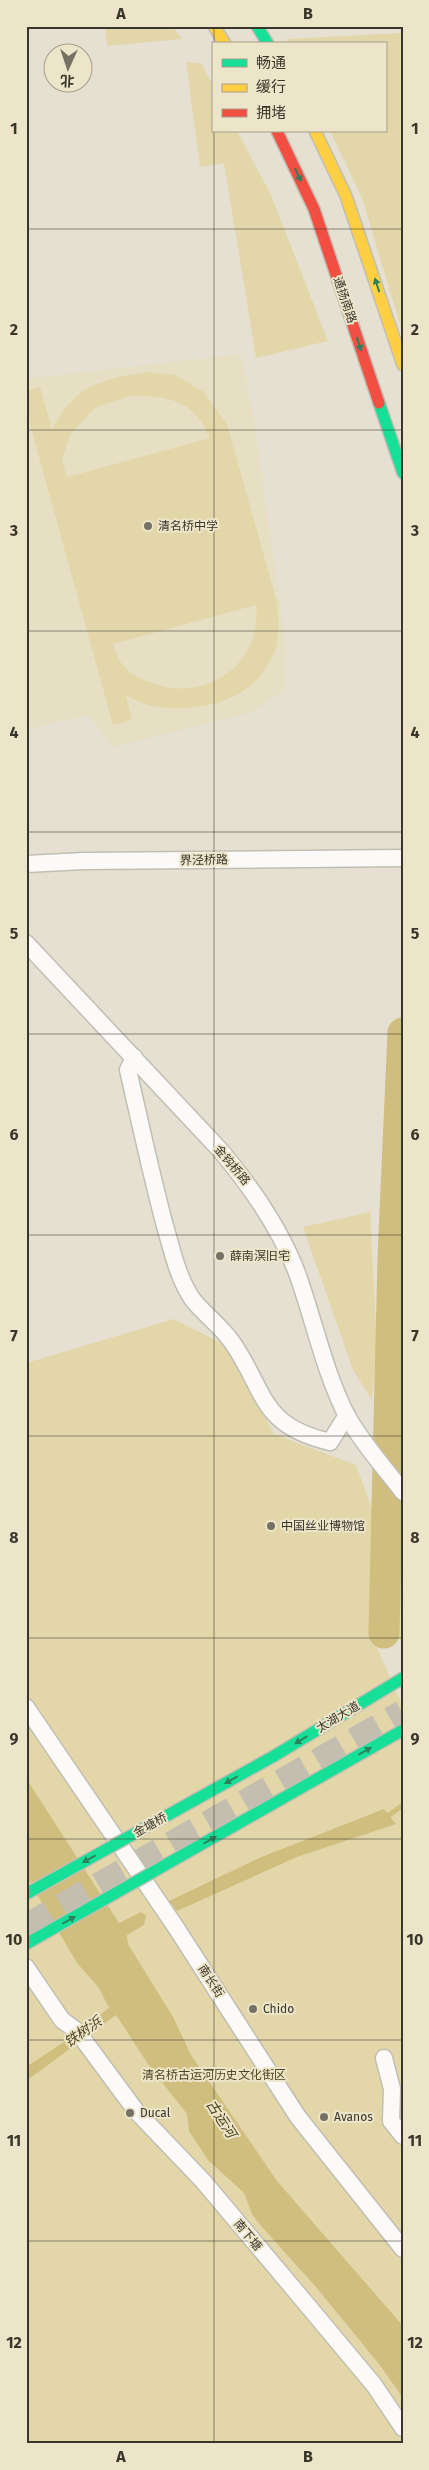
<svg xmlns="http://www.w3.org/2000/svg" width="429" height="2470" font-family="'Fira Sans','Noto Sans SC',sans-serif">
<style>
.built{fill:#e6dfc4}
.green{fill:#e3d7aa;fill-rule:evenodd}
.water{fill:#d0be7e}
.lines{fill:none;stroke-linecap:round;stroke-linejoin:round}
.stream{stroke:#d0be7e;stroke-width:5}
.river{stroke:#d0be7e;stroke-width:31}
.highway-tunnel{stroke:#c3beb0;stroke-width:28;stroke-dasharray:28 14;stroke-linecap:butt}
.street-casing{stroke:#c1beb2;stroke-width:19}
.fast-casing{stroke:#c1beb2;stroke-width:14}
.slow-casing{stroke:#c1beb2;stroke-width:14}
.jam-casing{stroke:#c1beb2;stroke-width:14}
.street{stroke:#fbfaf8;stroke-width:16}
.fast{stroke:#16e098;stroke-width:11}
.slow{stroke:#ffcf43;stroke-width:11}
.jam{stroke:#f24e42;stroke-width:11}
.fast-bridge-casing{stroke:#c1beb2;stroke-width:14;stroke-linecap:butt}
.fast-bridge{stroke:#16e098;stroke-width:11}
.oneway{fill:#29825c}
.grid{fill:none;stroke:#39362b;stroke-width:1;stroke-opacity:0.55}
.poi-dot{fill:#757265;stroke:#ede5c9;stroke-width:2}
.labels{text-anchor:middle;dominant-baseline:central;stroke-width:4;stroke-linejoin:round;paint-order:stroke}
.street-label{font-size:12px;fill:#39362b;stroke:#ede5c9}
.poi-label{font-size:12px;fill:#39362b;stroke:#ede5c9;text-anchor:start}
.park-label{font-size:12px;fill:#504621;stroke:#ede5c9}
.water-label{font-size:14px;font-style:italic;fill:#4b421d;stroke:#ede5c9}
.neatline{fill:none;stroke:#39362b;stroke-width:2}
.grid-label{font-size:16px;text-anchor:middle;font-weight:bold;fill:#39362b}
</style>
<rect width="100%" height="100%" fill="#e5e0d1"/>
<!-- built -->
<polygon class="built" points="240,354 252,407 286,644 285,690 252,712 113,747 88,715 26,730 26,379"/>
<!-- green -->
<g class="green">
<polygon points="105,26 172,26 182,39 107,46"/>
<polygon points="403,33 403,334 362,198 330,131 385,131 385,44 288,44 286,39"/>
<polygon points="186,62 201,63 213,85 213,131 237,131 271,195 328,341 256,358 224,163 200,167"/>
<path d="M149 372 175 375 204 392 227 424 277 602C278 619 281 639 273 655 269 663 262 675 256 681 227 710 160 718 126 695L132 720 113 725 26 410V391L40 387 52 429C57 421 61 413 67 406 88 380 118 377 149 372ZM129 396C168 395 194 400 210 438L67 477 62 459 71 433 95 408ZM256 605C263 663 206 704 152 683 141 679 131 675 123 665 118 660 116 651 113 644Z"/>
<polygon points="370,1212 377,1348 372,1400 353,1370 303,1227"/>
<polygon points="174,1319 225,1345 274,1434 356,1465 375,1517 372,1636 403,1707 403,2444 26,2444 26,1363"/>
<polygon points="403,1557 403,1645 393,1627"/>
</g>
<!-- water -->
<g class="water">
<polygon points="26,1778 119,1923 141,1912 146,1916 144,1925 127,1935 128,1944 173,2017 191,2055 277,2181 403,2326 403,2398 379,2364 316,2287 261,2226 252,2214 244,2193 208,2160 189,2131 187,2114 150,2067 116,2015 26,2081 26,2067 67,2040 109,2008 99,1988 77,1963 26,1876"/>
<polygon points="384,1809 396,1824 297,1857 177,1911 169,1901 259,1858"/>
</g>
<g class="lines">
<!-- stream -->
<polyline class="stream" points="385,1818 403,1805"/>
<!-- river -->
<polyline class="river" points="384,1633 393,1257 403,1033"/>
<!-- highway-tunnel -->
<polyline class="highway-tunnel" points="26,1928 403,1714"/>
<defs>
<g id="street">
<polyline points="26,864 84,861 403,858"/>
<path d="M26 943 221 1151C252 1188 280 1228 297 1273 314 1320 324 1371 347 1416 362 1443 384 1467 403 1492"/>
<path d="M134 1057 128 1070C140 1122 151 1174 165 1226 172 1250 178 1279 193 1300 205 1315 221 1326 232 1342 267 1393 259 1425 330 1442L347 1415"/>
<polyline points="26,1707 175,1926 298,2117 403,2249"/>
<polyline points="26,1967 62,2020 77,2031 136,2111 203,2181 298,2294 374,2385 403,2428"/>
<polyline points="384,2058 392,2089 391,2121 403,2136"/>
</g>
<g id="fast">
<polyline points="257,26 268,44"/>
<polyline points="379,403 403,473"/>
<polyline points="274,1756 403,1678"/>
<polyline points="292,1793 403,1730"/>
</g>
<g id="slow">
<polyline points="214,26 225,44"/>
<polyline points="315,131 346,196 403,365"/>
</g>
<polyline id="jam" points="277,131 314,209 379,403"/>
</defs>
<!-- street casing -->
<use href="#street" class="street-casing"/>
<!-- fast casing -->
<use href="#fast" class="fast-casing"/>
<!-- slow casing -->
<use href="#slow" class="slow-casing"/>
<!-- jam casing -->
<use href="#jam" class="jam-casing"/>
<!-- street -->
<use href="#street" class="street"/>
<!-- fast -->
<use href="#fast" class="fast"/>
<!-- slow -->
<use href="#slow" class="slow"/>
<!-- jam -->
<use href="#jam" class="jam"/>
<defs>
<g id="fast-bridge">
<polyline points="26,1894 274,1756"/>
<polyline points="26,1944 292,1793"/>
</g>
</defs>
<!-- fast-bridge casing -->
<use href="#fast-bridge" class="fast-bridge-casing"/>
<!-- fast-bridge -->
<use href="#fast-bridge" class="fast-bridge"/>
</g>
<!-- one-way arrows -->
<defs><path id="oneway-solid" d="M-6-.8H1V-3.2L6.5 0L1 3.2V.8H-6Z" transform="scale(1.25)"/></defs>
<g class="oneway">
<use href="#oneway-solid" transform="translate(298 175) rotate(65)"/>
<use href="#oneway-solid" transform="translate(377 285) rotate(-108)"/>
<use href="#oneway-solid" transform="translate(359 344) rotate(72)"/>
<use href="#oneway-solid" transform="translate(301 1740) rotate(149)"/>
<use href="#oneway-solid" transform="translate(365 1751) rotate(-30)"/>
<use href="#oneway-solid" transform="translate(231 1780) rotate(151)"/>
<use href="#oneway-solid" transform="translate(210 1840) rotate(-30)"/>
<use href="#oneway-solid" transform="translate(89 1859) rotate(151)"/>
<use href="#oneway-solid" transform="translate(69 1920) rotate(-30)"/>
</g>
<!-- grid -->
<path class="grid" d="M214 26V44M214 131V2444M26 229H403M26 430H403M26 631H403M26 832H403M26 1034H403M26 1235H403M26 1436H403M26 1638H403M26 1839H403M26 2040H403M26 2241H403"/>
<!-- markers -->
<g class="poi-dot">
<circle cx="148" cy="526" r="5"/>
<circle cx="220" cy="1256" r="5"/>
<circle cx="271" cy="1526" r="5"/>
<circle cx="253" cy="2009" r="5"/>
<circle cx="130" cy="2113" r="5"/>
<circle cx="324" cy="2117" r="5"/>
</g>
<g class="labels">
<!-- street labels -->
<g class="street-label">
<text transform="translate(345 300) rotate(71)">通扬南路</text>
<text transform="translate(204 860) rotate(-1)">界泾桥路</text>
<text transform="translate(232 1165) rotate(50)">金钩桥路</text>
<text transform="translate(338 1717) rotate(-31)">太湖大道</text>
<text transform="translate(150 1825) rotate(-29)">金塘桥</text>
<text transform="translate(211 1981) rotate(57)">南长街</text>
<text transform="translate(248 2235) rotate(50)">南下塘</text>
</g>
<!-- poi labels -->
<g class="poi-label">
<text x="158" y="526">清名桥中学</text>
<text x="230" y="1256">薛南溟旧宅</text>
<text x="281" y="1526">中国丝业博物馆</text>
<text x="263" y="2009">Chido</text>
<text x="140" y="2113">Ducal</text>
<text x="334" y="2117">Avanos</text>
</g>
<!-- park labels -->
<g class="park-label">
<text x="214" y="2075">清名桥古运河历史文化街区</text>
</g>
<!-- water labels -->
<g class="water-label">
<text transform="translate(83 2032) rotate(-35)">铁树浜</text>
<text transform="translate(221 2119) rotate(57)">古运河</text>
</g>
</g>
<!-- border -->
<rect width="429" height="2470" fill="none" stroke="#ede5c9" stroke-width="55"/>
<!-- legend -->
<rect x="212" y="42" width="175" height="90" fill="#ede5c9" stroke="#a59f8a"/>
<rect x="222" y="59" width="25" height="8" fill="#16e098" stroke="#a59f8a"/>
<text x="256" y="68" font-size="15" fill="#39362b">畅通</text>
<rect x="222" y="84" width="25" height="8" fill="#ffcf43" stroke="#a59f8a"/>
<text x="256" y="92" font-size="15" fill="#39362b">缓行</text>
<rect x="222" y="109" width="25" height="8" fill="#f24e42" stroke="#a59f8a"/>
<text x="256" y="118" font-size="15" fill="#39362b">拥堵</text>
<!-- north arrow -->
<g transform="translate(68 68) rotate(183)"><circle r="24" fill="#ede5c9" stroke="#a59f8a"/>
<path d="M0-4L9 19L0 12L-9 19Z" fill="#757265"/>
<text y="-8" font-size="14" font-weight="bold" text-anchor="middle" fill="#39362b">北</text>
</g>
<rect x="28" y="28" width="374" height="2414" class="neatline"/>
<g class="grid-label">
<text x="121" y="19">A</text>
<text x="308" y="19">B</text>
<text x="14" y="134">1</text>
<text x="415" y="134">1</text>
<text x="14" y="335">2</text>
<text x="415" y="335">2</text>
<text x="14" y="536">3</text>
<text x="415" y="536">3</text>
<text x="14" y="738">4</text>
<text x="415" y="738">4</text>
<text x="14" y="939">5</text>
<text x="415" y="939">5</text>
<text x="14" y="1140">6</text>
<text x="415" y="1140">6</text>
<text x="14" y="1341">7</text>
<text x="415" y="1341">7</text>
<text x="14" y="1543">8</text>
<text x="415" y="1543">8</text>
<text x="14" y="1744">9</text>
<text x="415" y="1744">9</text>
<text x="14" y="1945">10</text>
<text x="415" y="1945">10</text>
<text x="14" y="2146">11</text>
<text x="415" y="2146">11</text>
<text x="14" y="2348">12</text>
<text x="415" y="2348">12</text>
<text x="121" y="2462">A</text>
<text x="308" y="2462">B</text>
</g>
</svg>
